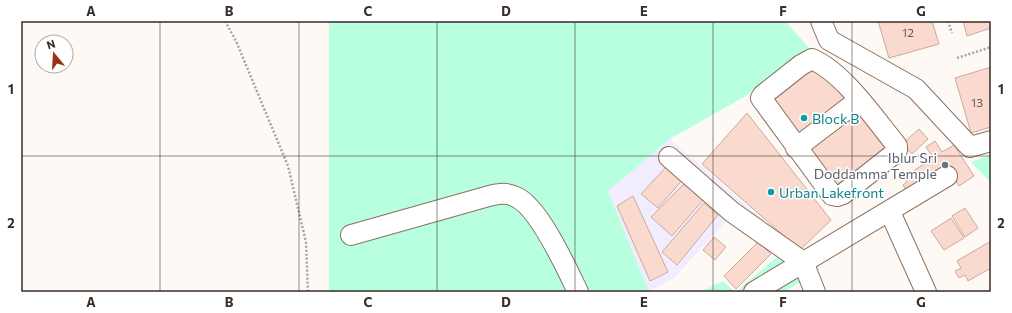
<svg xmlns="http://www.w3.org/2000/svg" width="1012" height="313" font-family="Commissioner,sans-serif">
<style>
.commercial{fill:#f1edff}
.green{fill:#b7ffde}
.building{fill:#fadacf;stroke:#c9aa9f}
.lines{fill:none;stroke-linecap:round;stroke-linejoin:round}
.minor-casing{stroke:#8a7161;stroke-width:22}
.path{stroke:#a9a19c;stroke-width:2.5;stroke-dasharray:2 2;stroke-linecap:butt}
.minor{stroke:#fff;stroke-width:20}
.grid{fill:none;stroke:#382d27;stroke-width:1;stroke-opacity:0.55}
.culture-dot{fill:#0f9aa8;stroke:#fff;stroke-width:1.5}
.worship-dot{fill:#6b7280;stroke:#fff;stroke-width:1.5}
.labels{text-anchor:middle;dominant-baseline:central;stroke-width:3;stroke-linejoin:round;paint-order:stroke}
.number-label{font-size:12px;fill:#685851}
.culture-label{font-size:14px;fill:#0d838f;stroke:#fff;text-anchor:start}
.worship-label{font-size:14px;fill:#5b616d;stroke:#fff;text-anchor:end}
.neatline{fill:none;stroke:#382d27;stroke-width:1.5}
.grid-label{font-size:13px;text-anchor:middle;font-weight:bold;fill:#382d27}
</style>
<rect width="100%" height="100%" fill="#fff9f5"/>
<!-- commercial -->
<polygon class="commercial" points="670,139 791,245 730,217 675,277 649,292 608,191"/>
<!-- green -->
<g class="green">
<polygon points="329,21 785,21 810,49 744,97 670,139 608,191 649,292 329,292"/>
<polygon points="991,155 991,183 971,162"/>
<polygon points="779,255 804,280 783,292 736,292"/>
<polygon points="723,281 735,292 700,292"/>
</g>
<!-- building -->
<g class="building">
<polygon points="878,21 932,21 939,44 889,58"/>
<polygon points="963,21 991,21 991,28 967,36"/>
<polygon points="817,66 852,97 798,138 769,99"/>
<polygon points="991,67 991,127 971,133 955,78"/>
<polygon points="864,109 892,147 836,189 807,151"/>
<polygon points="747,113 831,220 800,250 702,164"/>
<polygon points="919,129 928,139 912,154 902,144"/>
<polygon points="935,141 942,152 954,145 974,176 959,186 950,171 908,193 903,185 907,182 904,177 933,158 926,147"/>
<polygon points="669,164 684,178 658,208 641,194"/>
<polygon points="684,184 703,200 672,236 651,217"/>
<polygon points="633,196 668,272 650,281 617,206"/>
<polygon points="704,203 718,215 677,265 662,252"/>
<polygon points="965,208 978,228 965,237 952,216"/>
<polygon points="951,218 964,238 944,250 931,231"/>
<polygon points="714,237 726,247 715,260 703,250"/>
<polygon points="991,241 991,268 968,281 965,275 959,278 955,271 961,268 957,261"/>
<polygon points="758,242 771,254 736,289 724,276"/>
</g>
<g class="lines">
<defs>
<g id="minor">
<polyline points="821,21 829,40 916,89 970,147 991,141"/>
<path d="M812 59C844 73 875 119 897 146V150L895 153 843 194 837 196 832 195 761 98 763 95 801 65Z"/>
<polyline points="796,148 859,100"/>
<polyline points="669,157 732,212 803,262"/>
<polyline points="890,212 926,292"/>
<path d="M351 235 489 196C499 194 506 192 516 197 539 207 567 269 578 292"/>
<polyline points="803,262 815,292"/>
<polyline points="754,292 947,176"/>
</g>
</defs>
<!-- minor casing -->
<use href="#minor" class="minor-casing"/>
<!-- path -->
<g class="path">
<polyline points="225,21 236,41 288,166 306,242 308,292"/>
<polyline points="948,21 952,33"/>
<polyline points="957,58 991,47"/>
</g>
<!-- minor -->
<use href="#minor" class="minor"/>
</g>
<!-- grid -->
<path class="grid" d="M160 21V292M299 21V292M437 21V292M575 21V292M713 21V292M852 21V292M21 156H991"/>
<!-- markers -->
<g class="culture-dot">
<circle cx="804" cy="118" r="4"/>
<circle cx="771" cy="192" r="4"/>
</g>
<circle class="worship-dot" cx="945" cy="165" r="4"/>
<g class="labels">
<!-- number labels -->
<g class="number-label">
<text x="908" y="32">12</text>
<text x="977" y="102">13</text>
</g>
<!-- culture labels -->
<g class="culture-label">
<text x="812" y="118">Block B</text>
<text x="779" y="192">Urban Lakefront</text>
</g>
<!-- worship labels -->
<g class="worship-label">
<text x="937" y="157">Iblur Sri<tspan x="937" dy="16">Doddamma Temple</tspan></text>
</g>
</g>
<!-- border -->
<rect width="1012" height="313" fill="none" stroke="#ffffff" stroke-width="44"/>
<!-- north arrow -->
<g transform="translate(54 54) rotate(342)"><circle r="19" fill="#ffffff" stroke="#afaba9"/>
<path d="M0-3L7 15L0 10L-7 15Z" fill="#9a3315"/>
<text y="-6" font-size="11" font-weight="bold" text-anchor="middle" fill="#382d27">N</text>
</g>
<rect x="22" y="22" width="968" height="269" class="neatline"/>
<g class="grid-label">
<text x="91" y="16">A</text>
<text x="229" y="16">B</text>
<text x="368" y="16">C</text>
<text x="506" y="16">D</text>
<text x="644" y="16">E</text>
<text x="783" y="16">F</text>
<text x="921" y="16">G</text>
<text x="11" y="94">1</text>
<text x="1001" y="94">1</text>
<text x="11" y="228">2</text>
<text x="1001" y="228">2</text>
<text x="91" y="307">A</text>
<text x="229" y="307">B</text>
<text x="368" y="307">C</text>
<text x="506" y="307">D</text>
<text x="644" y="307">E</text>
<text x="783" y="307">F</text>
<text x="921" y="307">G</text>
</g>
</svg>
